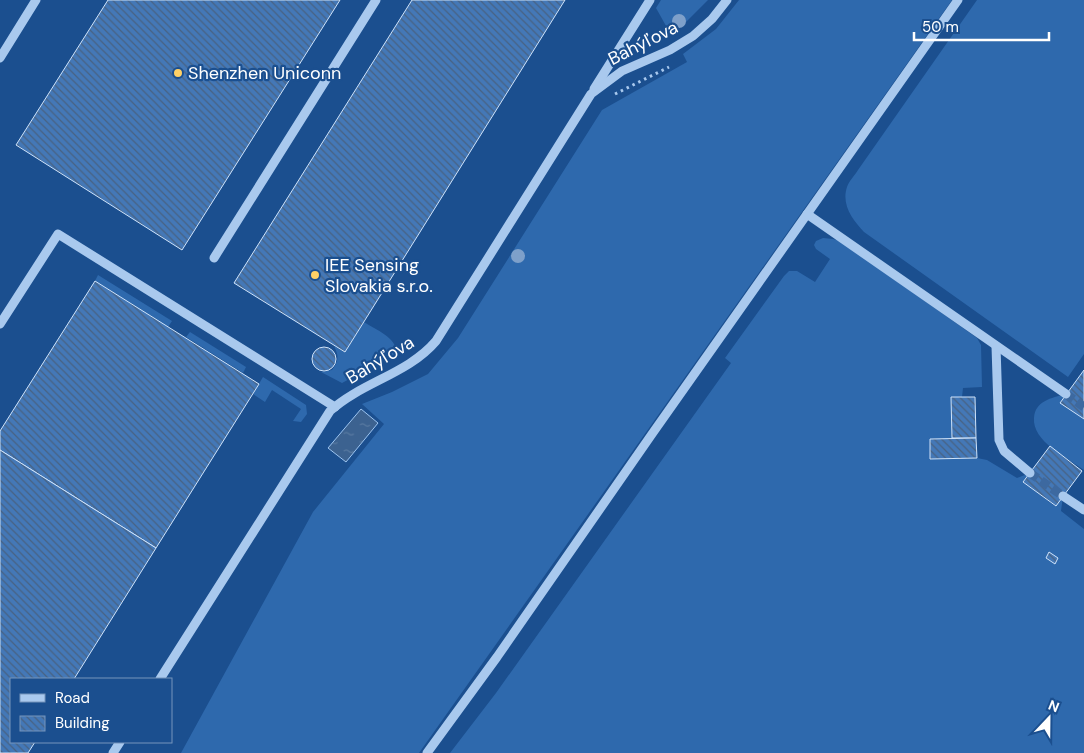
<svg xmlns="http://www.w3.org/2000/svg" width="1084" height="753" font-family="'DM Sans',sans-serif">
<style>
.grass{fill:#2e69ad}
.water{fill:url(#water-ripples);stroke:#9cc4f0}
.building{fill:url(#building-back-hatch);stroke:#cfe3fa}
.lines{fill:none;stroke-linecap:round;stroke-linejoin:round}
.minor-tunnel{stroke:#3d69a0;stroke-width:9;stroke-dasharray:9 4.5;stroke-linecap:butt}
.path{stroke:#a9c9ee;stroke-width:3;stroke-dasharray:2.5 4;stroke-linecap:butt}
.minor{stroke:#a9c9ee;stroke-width:9}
.tree{fill:#7ea0ca}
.poi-dot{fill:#ffd166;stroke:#1b4f8f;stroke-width:2}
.labels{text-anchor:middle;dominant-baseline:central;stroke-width:4.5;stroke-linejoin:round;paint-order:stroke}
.street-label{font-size:18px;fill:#fff;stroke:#1b4f8f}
.poi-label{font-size:18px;fill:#fff;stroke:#1b4f8f;text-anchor:start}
</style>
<defs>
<pattern id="water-ripples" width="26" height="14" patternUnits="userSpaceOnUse" patternTransform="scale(1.25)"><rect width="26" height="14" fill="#3c6290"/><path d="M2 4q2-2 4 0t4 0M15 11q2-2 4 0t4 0" fill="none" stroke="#597aa1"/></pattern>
<pattern id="building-back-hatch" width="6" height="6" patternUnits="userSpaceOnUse" patternTransform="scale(1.25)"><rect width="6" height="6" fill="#4478b7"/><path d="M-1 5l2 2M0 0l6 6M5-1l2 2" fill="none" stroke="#486282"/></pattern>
</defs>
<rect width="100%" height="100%" fill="#1b4f8f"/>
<!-- grass -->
<g class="grass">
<polygon points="661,0 708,0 683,25 670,33 656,8"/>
<polygon points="739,0 952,0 419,753 181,753 313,512 384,424 362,404 392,392 428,374 458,338 602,110 687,62 683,54 716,29"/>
<path d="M977 0H1084V354L1068 377 864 232C853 220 841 205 847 187 849 181 855 175 858 170Z"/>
<polygon points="823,238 833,239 840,241 977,338 981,345 982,387 963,388 962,397 951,398 952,438 930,439 930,459 977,458 987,460 1017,478 1030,473 1023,482 1055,506 1063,496 1061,511 1084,529 1084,753 450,753 496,693 731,363 725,358 784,276 789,271 797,271 815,282 830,259 816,249 814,245 816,241"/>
<polygon points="98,275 172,321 168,327 95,281"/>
<path d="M364 322C376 330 396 337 397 353L342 383 321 372 332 370C339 361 339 356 334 346L345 352Z"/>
<polygon points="190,332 246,367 243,373 186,337"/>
<polygon points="263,377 306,405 307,414 301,422 293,421 301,409 272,390 265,402 253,394"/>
<path d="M1066 394 1060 403 1084 419V470C1067 458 1032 441 1034 418 1035 401 1051 398 1066 394Z"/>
</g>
<!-- water -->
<polygon class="water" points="361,409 378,423 346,462 328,448"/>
<!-- building -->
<g class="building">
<polygon points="108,0 340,0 182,250 16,145"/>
<polygon points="412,0 565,0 345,352 234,283"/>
<polygon points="95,281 259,384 156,548 0,450 0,431"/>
<circle cx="324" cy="359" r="12"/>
<polygon points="1084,370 1084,419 1060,403"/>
<polygon points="951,397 975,397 976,438 952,438"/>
<polygon points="976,438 977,458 930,459 930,439"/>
<polygon points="1050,446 1082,471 1056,506 1023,482"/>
<polygon points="0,450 156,548 74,679 11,679 11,742 35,742 28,753 0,753"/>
<polygon points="1049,552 1058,558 1055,564 1046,558"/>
</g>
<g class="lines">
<!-- minor-tunnel -->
<g class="minor-tunnel">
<polyline points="1066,394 1084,407"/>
<polyline points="1030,473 1063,496"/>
</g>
<!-- path -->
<polyline class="path" points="615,94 669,67"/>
<!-- minor -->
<g class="minor">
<polyline points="0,58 36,0"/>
<polyline points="594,89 650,0"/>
<polyline points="807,214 1066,394"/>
<polyline points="214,258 376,0"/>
<polyline points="0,324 58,234 335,407"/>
<polyline points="996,346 999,440 1004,451 1030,473"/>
<polyline points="1063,496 1084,510"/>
<path d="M160 679 330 411C362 382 408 374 436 341L591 94 622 71 670 50 693 36 712 19 727 0"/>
<polyline points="113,753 120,742"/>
<polyline points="427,753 497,657 652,434 958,0"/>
</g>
</g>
<!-- trees -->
<g class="tree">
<circle cx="679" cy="21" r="7"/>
<circle cx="518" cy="256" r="7"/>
</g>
<!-- markers -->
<g class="poi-dot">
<circle cx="178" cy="73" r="5"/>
<circle cx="315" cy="275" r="5"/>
</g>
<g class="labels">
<!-- street labels -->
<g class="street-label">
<text transform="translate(643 43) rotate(-27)">Bahýľova</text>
<text transform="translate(380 360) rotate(-31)">Bahýľova</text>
</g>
<!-- poi labels -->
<g class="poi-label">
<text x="188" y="73">Shenzhen Uniconn</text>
<text x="325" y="265">IEE Sensing<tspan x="325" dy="21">Slovakia s.r.o.</tspan></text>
</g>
</g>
<!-- legend -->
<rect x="10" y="678" width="162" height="65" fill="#1b4f8f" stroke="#7695bc"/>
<rect x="20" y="694" width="25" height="8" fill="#a9c9ee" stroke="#7695bc"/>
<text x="55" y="703" font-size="15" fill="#ffffff">Road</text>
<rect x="20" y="716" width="25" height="15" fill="url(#building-back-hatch)" stroke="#7695bc"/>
<text x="55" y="728" font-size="15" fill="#ffffff">Building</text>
<!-- north arrow -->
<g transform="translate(1049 718) rotate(22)" stroke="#1b4f8f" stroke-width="4" paint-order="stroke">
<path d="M0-4L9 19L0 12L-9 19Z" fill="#ffffff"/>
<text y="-8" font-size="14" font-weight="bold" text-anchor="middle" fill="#ffffff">N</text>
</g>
<!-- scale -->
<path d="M914 32v8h135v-8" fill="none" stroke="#ffffff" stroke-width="2.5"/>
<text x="922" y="32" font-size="15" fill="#ffffff" stroke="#1b4f8f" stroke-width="4" paint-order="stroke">50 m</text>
</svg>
